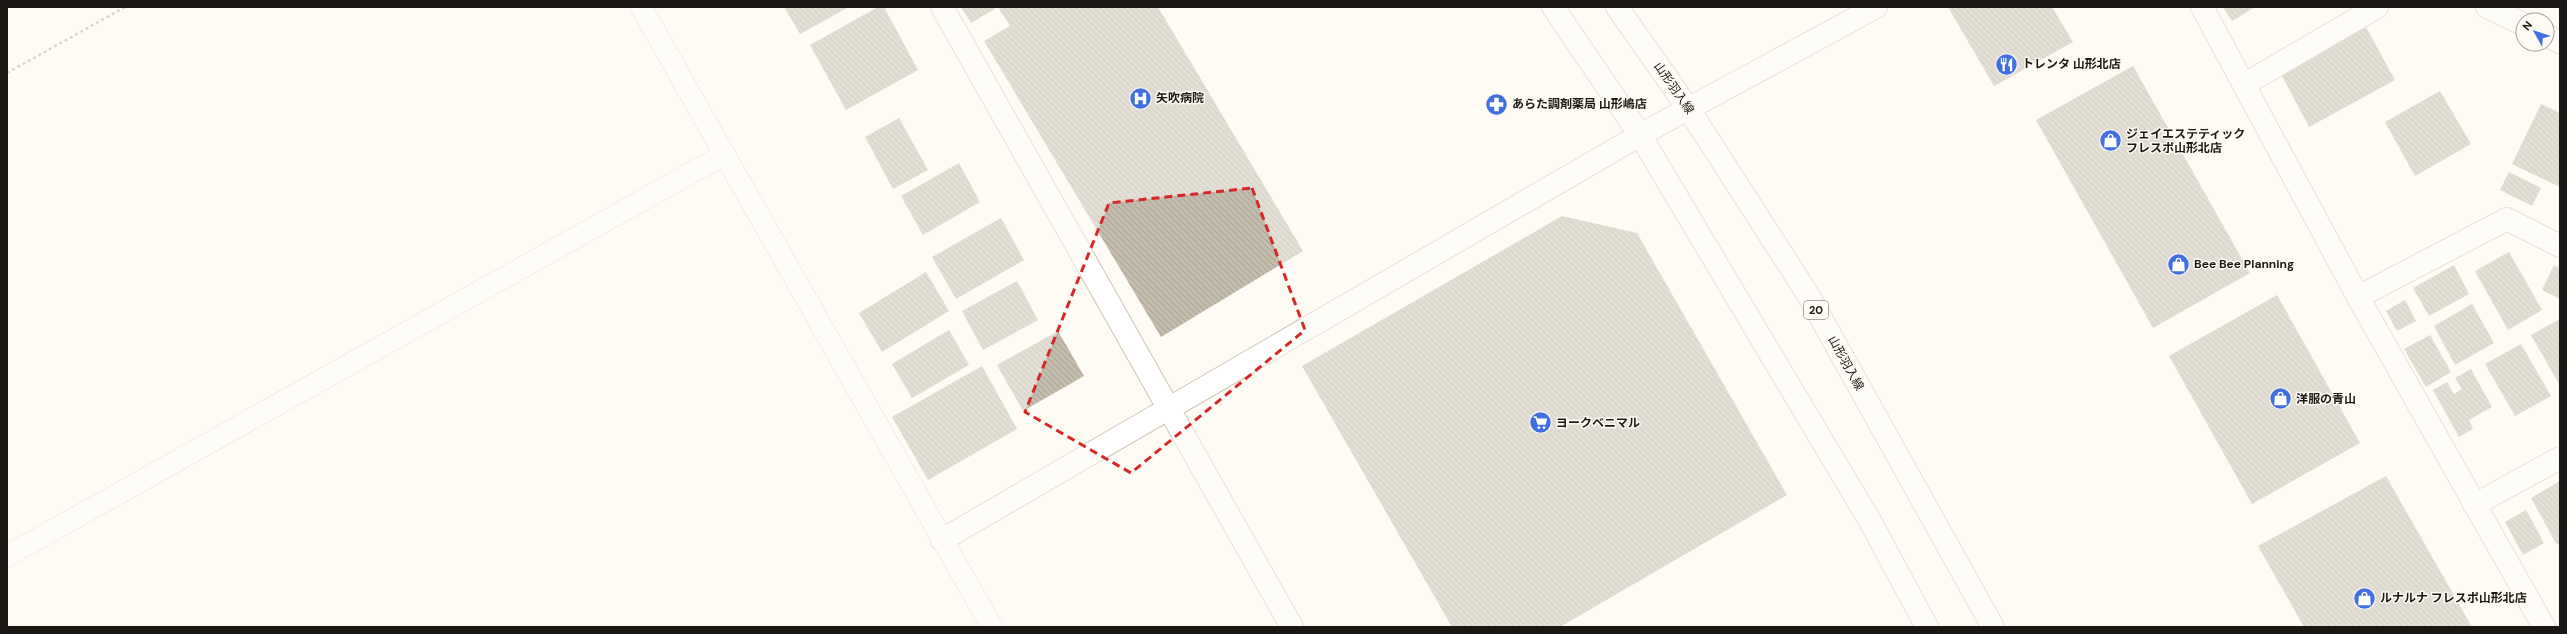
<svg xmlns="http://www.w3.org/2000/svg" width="2567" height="634" font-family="'DM Sans','Noto Sans JP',sans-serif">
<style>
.building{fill:url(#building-back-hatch)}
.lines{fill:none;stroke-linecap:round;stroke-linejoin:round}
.lane-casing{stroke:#cec6b6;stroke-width:22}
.street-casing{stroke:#cec6b6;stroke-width:24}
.secondary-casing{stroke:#cec6b6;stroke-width:24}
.primary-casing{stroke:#cec6b6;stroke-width:24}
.path{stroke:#aca8a2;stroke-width:2.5;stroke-dasharray:3 3;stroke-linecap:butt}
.lane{stroke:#fff;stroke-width:21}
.street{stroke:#fff;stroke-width:22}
.secondary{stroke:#fff;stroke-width:22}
.primary{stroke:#fff;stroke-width:22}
.marked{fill:none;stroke:#d62828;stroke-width:3;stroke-dasharray:8 5;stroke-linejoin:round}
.labels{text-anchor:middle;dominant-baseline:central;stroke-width:3;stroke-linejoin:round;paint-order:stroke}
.shield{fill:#fefaf4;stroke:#5f5c56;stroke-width:1}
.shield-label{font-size:11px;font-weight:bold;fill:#1b1813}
.poi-label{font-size:12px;font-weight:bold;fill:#1b1813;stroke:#fefaf4;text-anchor:start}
.street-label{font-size:12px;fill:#1b1813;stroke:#fefaf4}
</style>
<defs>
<pattern id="building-back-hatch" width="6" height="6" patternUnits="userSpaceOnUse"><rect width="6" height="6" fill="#c3bcac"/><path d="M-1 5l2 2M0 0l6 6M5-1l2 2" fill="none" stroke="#a7a193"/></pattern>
</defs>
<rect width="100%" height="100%" fill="#fefaf4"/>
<!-- building -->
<g class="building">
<polygon points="784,7 849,7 800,34"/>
<polygon points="878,7 884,7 918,70 846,110 810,45"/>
<polygon points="961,7 1158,7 1303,251 1161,337 984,41 1010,26 998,7 971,23"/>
<polygon points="1948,7 2052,7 2073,42 1994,86"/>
<polygon points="2223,7 2255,7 2232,21"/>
<polygon points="2366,27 2395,80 2309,127 2281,74"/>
<polygon points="2133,66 2250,273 2153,328 2036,120"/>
<polygon points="2440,91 2471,144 2415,176 2385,122"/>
<polygon points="2541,104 2560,113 2560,187 2512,164"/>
<polygon points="899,118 928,170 893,189 865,137"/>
<polygon points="959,163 980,202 923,235 901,196"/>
<polygon points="2509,172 2541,188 2532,206 2500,190"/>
<polygon points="1562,216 1637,233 1787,495 1560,627 1452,627 1302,366"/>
<polygon points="1001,218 1024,260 956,299 932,257"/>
<polygon points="2509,252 2542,310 2508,330 2475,271"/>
<polygon points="2454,265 2469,294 2429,316 2413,288"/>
<polygon points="2554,265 2560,268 2560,299 2542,290"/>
<polygon points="926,272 949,311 882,352 859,313"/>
<polygon points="1017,281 1038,320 983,350 962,311"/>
<polygon points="2277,295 2360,443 2252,504 2169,356"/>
<polygon points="2405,300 2416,321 2397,331 2386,311"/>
<polygon points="2472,304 2494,343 2455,365 2434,326"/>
<polygon points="2560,319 2560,386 2531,335"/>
<polygon points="949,330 969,365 912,398 892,364"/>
<polygon points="1058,331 1084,376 1023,411 997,365"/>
<polygon points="2430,335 2451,372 2426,387 2404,349"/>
<polygon points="2521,344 2551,396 2515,416 2485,364"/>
<polygon points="982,366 1017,429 928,480 892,417"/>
<polygon points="2471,369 2492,407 2469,420 2473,429 2459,437 2433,390 2447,382 2454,394 2462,389 2455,378"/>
<polygon points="2386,476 2472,627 2304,627 2258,546"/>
<polygon points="2560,481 2560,543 2557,545 2531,498"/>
<polygon points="2526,510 2544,543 2523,555 2505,522"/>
</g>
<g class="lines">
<defs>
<g id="lane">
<polyline points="641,7 992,627"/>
<polyline points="7,556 725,154"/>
</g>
<g id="street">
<polyline points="2487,7 2523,24"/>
<polyline points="2547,36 2560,42"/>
<polyline points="2245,84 2377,7"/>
<polyline points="2358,297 2507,219 2560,246"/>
<polyline points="2474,505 2560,458"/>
</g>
<g id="secondary">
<polyline points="942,7 1292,627"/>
<polyline points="2202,7 2358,297 2544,627"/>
<polyline points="942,540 1640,135 1876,7"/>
</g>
<g id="primary">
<polyline points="1553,7 1640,135 1870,521 1927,627"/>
<polyline points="1617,7 1688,108 1807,293 1993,627"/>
</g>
</defs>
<!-- lane casing -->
<use href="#lane" class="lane-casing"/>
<!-- street casing -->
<use href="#street" class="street-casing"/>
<!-- secondary casing -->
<use href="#secondary" class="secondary-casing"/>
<!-- primary casing -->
<use href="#primary" class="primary-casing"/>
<!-- path -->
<polyline class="path" points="7,73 125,7"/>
<!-- lane -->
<use href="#lane" class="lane"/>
<!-- street -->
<use href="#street" class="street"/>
<!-- secondary -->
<use href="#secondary" class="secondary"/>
<!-- primary -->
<use href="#primary" class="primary"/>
</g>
<!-- marked area -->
<path d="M0 0H2567V634H0ZM1252 188 1305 330 1131 473 1025 412 1109 203Z" fill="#fefaf4" fill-opacity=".55" fill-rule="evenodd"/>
<path class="marked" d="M1252 188 1305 330 1131 473 1025 412 1109 203Z"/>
<!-- icons -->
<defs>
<symbol id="restaurant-disc" viewBox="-11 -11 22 22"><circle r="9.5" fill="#416fe1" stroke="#fefaf4"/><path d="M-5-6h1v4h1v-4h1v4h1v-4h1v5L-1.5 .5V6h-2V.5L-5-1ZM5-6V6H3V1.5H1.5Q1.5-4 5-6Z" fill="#fff"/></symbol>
<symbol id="hospital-disc" viewBox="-11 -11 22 22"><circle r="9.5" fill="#416fe1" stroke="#fefaf4"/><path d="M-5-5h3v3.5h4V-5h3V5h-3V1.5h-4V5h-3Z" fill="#fff"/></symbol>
<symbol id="pharmacy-disc" viewBox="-11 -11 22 22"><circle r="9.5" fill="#416fe1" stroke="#fefaf4"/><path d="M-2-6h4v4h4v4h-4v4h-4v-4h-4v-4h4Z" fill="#fff"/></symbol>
<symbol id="shop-disc" viewBox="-11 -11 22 22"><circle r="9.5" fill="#416fe1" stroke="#fefaf4"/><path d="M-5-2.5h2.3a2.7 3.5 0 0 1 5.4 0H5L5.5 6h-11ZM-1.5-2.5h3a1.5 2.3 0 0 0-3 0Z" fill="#fff"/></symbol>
<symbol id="supermarket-disc" viewBox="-11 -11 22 22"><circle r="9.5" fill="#416fe1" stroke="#fefaf4"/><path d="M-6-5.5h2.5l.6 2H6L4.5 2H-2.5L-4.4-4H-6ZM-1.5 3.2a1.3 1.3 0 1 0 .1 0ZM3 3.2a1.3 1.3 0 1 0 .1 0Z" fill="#fff"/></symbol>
</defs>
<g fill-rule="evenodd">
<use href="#restaurant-disc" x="1994" y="52" width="25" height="25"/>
<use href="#hospital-disc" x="1128" y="86" width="25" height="25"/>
<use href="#pharmacy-disc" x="1484" y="92" width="25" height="25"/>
<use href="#shop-disc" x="2098" y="128" width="25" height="25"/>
<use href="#shop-disc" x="2166" y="252" width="25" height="25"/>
<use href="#shop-disc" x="2268" y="386" width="25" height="25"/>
<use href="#supermarket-disc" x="1528" y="410" width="25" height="25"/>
<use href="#shop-disc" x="2352" y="586" width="25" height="25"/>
</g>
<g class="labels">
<!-- shield labels -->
<rect class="shield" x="1804" y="301" width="24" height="18" rx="3"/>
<g class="shield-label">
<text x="1816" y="310">20</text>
</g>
<!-- poi labels -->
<g class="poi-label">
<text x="2022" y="64">トレンタ 山形北店</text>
<text x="1156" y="98">矢吹病院</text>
<text x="1512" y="104">あらた調剤薬局 山形嶋店</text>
<text x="2126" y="134">ジェイエステティック<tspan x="2126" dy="14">フレスポ山形北店</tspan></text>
<text x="2194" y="264">Bee Bee Planning</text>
<text x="2296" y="399">洋服の青山</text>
<text x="1556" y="423">ヨークベニマル</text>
<text x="2380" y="598">ルナルナ フレスポ山形北店</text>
</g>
<!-- street labels -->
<g class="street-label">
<text transform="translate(1674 88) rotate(55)">山形羽入線</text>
<text transform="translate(1846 363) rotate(61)">山形羽入線</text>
</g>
</g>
<!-- border -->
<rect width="2567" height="634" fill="none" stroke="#1b1813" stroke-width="16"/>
<!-- north arrow -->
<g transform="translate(2535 32) rotate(309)"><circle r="19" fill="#fefaf4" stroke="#a3a09a"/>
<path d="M0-3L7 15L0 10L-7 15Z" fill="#416fe1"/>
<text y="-6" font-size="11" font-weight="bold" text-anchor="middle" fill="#1b1813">N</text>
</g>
</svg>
